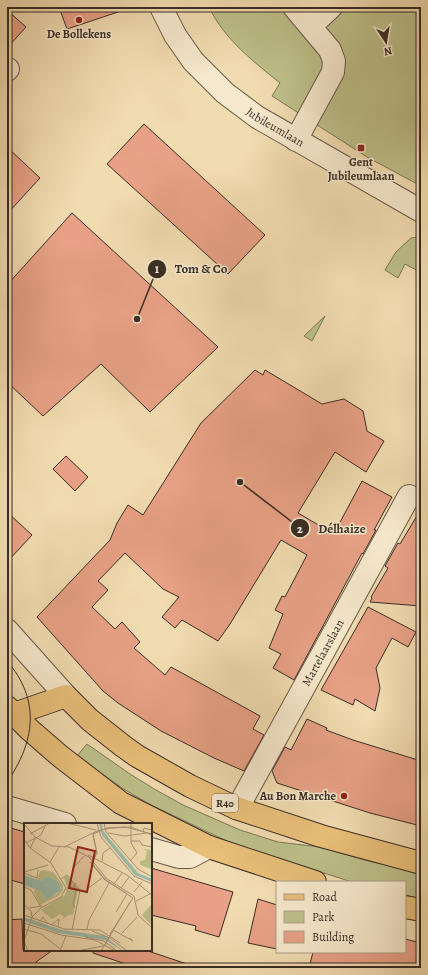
<svg xmlns="http://www.w3.org/2000/svg" width="428" height="975" font-family="Alegreya,serif">
<style>
.green{fill:#bdbf89;stroke:#7b7657}
.building{fill:#e8a186;stroke:#392d25}
.lines{fill:none;stroke-linecap:round;stroke-linejoin:round}
.minor-casing{stroke:#675848;stroke-width:24}
.major-casing{stroke:#392d25;stroke-width:24}
.minor{stroke:#f6e8cc;stroke-width:22}
.major{stroke:#e8be78;stroke-width:22}
.tram{stroke:#392d25;stroke-width:1}
.poi-dot{fill:#8f2418;stroke:#f6e8cc;stroke-width:1.5}
.labels{text-anchor:middle;dominant-baseline:central;stroke-width:3;stroke-linejoin:round;paint-order:stroke}
.shield{fill:#f6e8cc;stroke:#726557;stroke-width:1}
.shield-label{font-size:11px;font-weight:bold;fill:#392d25}
.poi-label{font-size:12px;font-weight:bold;fill:#392d25;stroke:#f6e8cc}
.street-label{font-size:12px;fill:#392d25;stroke:#f6e8cc}
.inset-road{fill:none;stroke:#a79578;stroke-width:1}
.view{fill:#8f2418;fill-opacity:0.15;stroke:#8f2418;stroke-width:2}
.inset-edge{fill:none;stroke:#392d25;stroke-width:2}
.leader{fill:none;stroke:#392d25;stroke-width:1.5}
.callout-dot{fill:#392d25;stroke:#f6e8cc;stroke-width:1.5}
.mark-label{font-size:12px;text-anchor:middle;font-weight:bold;fill:#fff}
.callout-label{font-size:13px;text-anchor:middle;font-weight:bold;fill:#392d25;stroke:#f6e8cc;stroke-width:3;stroke-linejoin:round;paint-order:stroke}
</style>
<rect width="100%" height="100%" fill="#f1dbb0"/>
<filter id="stains"><feTurbulence type="fractalNoise" baseFrequency=".005" numOctaves="4"/><feColorMatrix values="0 0 0 0 .2 0 0 0 0 .09 0 0 0 0 .02 0 0 0 .5 -.17"/></filter>
<radialGradient id="worn" r=".72"><stop offset=".6" stop-color="#630" stop-opacity="0"/><stop offset="1" stop-color="#630" stop-opacity=".3"/></radialGradient>
<!-- green -->
<g class="green">
<path d="M209 7H421V186L367 157 272 96 280 83C254 62 224 39 209 7Z"/>
<polygon points="421,237 421,266 418,271 405,264 398,278 385,270 396,252 411,238"/>
<polygon points="325,316 312,341 304,336"/>
<polygon points="87,744 130,774 156,790 183,805 240,830 278,842 320,847 365,860 421,873 421,899 405,895 405,882 352,882 233,844 149,804 122,788 77,756"/>
</g>
<!-- building -->
<g class="building">
<polygon points="70,7 123,7 124,10 67,29 60,10"/>
<polygon points="7,10 26,27 7,48"/>
<polygon points="144,124 265,235 228,274 107,164"/>
<polygon points="7,147 40,178 7,214"/>
<polygon points="72,213 218,347 150,412 101,364 43,416 7,382 7,285"/>
<polygon points="255,370 263,375 265,370 322,404 344,399 363,411 367,431 384,441 366,472 335,452 298,513 327,530 331,523 338,526 362,481 392,497 374,530 376,530 363,554 362,553 294,680 273,668 281,654 269,648 283,614 275,610 282,596 285,597 307,555 281,540 230,624 218,641 182,620 175,628 162,617 179,597 163,589 125,553 98,581 108,590 92,607 115,629 122,622 140,642 134,648 165,675 171,667 260,716 253,729 264,735 244,771 214,758 161,731 118,703 103,691 37,617 110,540 117,523 128,505 143,515 201,423"/>
<polygon points="66,456 88,477 75,491 53,469"/>
<polygon points="421,509 421,606 370,602 372,598 371,597 388,568 385,566 398,543 400,544"/>
<polygon points="7,512 32,535 7,562"/>
<polygon points="368,607 416,632 408,647 392,638 376,668 380,688 375,711 355,699 353,705 321,690"/>
<polygon points="307,719 327,728 326,730 353,740 421,761 421,826 370,813 277,783 272,771 285,747 291,750"/>
<polygon points="7,827 25,832 25,884 7,879"/>
<polygon points="151,868 233,892 219,937 195,930 196,926 151,915"/>
<polygon points="258,899 277,905 277,949 248,943"/>
<polygon points="22,919 23,950 53,950 36,962 40,968 7,968 7,920"/>
<polygon points="405,939 421,943 421,968 309,968 313,952 405,952"/>
<polygon points="93,950 145,950 190,965 190,968 138,968 93,953"/>
</g>
<g class="lines">
<defs>
<g id="minor">
<path id="s1" d="M161 7 175 35 193 61 225 93 257 117 421 211"/>
<polyline points="294,7 330,50 334,61 333,72 296,140"/>
<polyline points="311,26 331,7"/>
<polyline points="7,70 8,69"/>
<polyline points="7,630 66,696"/>
<polyline points="7,807 65,824"/>
<path id="s2" d="M236 808 242 800 409 496"/>
<polyline points="151,849 179,857 190,857 209,847"/>
</g>
<g id="major">
<polyline points="7,707 30,730 60,756 121,803 209,847 315,882"/>
<polyline points="14,714 66,696 90,720 123,746 137,756 190,786 236,808 321,836 421,863"/>
<polyline points="405,907 421,910"/>
</g>
</defs>
<!-- minor casing -->
<use href="#minor" class="minor-casing"/>
<!-- major casing -->
<use href="#major" class="major-casing"/>
<!-- minor -->
<use href="#minor" class="minor"/>
<!-- major -->
<use href="#major" class="major"/>
<!-- tram -->
<g class="tram">
<path d="M7 661C41 700 35 742 7 782"/>
<polyline points="7,706 7,709"/>
</g>
</g>
<!-- markers -->
<g class="poi-dot">
<circle cx="79" cy="20" r="4"/>
<rect x="357" y="144" width="8" height="8" rx="2"/>
<circle cx="344" cy="796" r="4"/>
</g>
<g class="labels">
<!-- shield labels -->
<rect class="shield" x="212" y="794" width="26" height="18" rx="3"/>
<g class="shield-label">
<text x="225" y="803">R40</text>
</g>
<!-- poi labels -->
<g class="poi-label">
<text x="79" y="34">De Bollekens</text>
<text x="361" y="162">Gent<tspan x="361" dy="14">Jubileumlaan</tspan></text>
<text x="336" y="796" text-anchor="end">Au Bon Marche</text>
</g>
<!-- street labels -->
<g class="street-label">
<text stroke="none"><textPath href="#s1" startOffset="169">Jubileumlaan</textPath></text>
<text stroke="none"><textPath href="#s2" startOffset="178">Martelaarslaan</textPath></text>
</g>
</g>
<!-- overview -->
<g transform="translate(24 823)">
<rect width="128" height="128" fill="#f1dbb0"/>
<path d="M119 26 128 27 127 46 116 42V38L121 37 123 28ZM20 47 29 49 39 62V67L34 73 16 82 10 69 11 66 18 69 22 76 33 71 37 66 35 60 26 54H21L18 58 13 57 16 48ZM43 53 54 66 49 92H44L36 98 40 94 36 91 28 96 17 87 41 72 43 64 40 55ZM126 83H128V103L118 92Z" fill="#bdbf89"/>
<path d="M75 0H78L79 8 114 50 128 56V59L111 52 78 12ZM0 52 18 58 21 54H26L35 60 37 67 22 77 18 69 0 62ZM0 94 38 107 81 113 99 128 81 117 34 110 0 98Z" fill="#9bbbad"/>
<path class="inset-road" d="M43 0 72 7M73 0 77 14 110 53 128 61M80 0 82 9 114 46 128 54M0 1 11 14 28 23 45 24 65 34 83 56 110 73 114 92 128 105M119 9 120 5 128 7M84 10 101 13 122 10M6 11 26 0M0 16 6 25 27 40 42 65 37 74 17 85 8 94 0 118 4 128M107 18H116L118 22 128 24M2 20 17 12 21 3M40 24 73 8 87 5 107 4 128 12M6 25 12 14M64 32 103 52 128 72M70 36 73 30 69 13 71 9M106 38 113 30 107 20V0M26 39 35 24M66 39 81 57 102 70M78 39 79 30 86 25M50 44 60 33M0 49 24 42M0 50 13 55 14 47M37 56 43 52 56 67 48 107M90 61 98 50M0 64 7 67 17 84M97 65 105 54M63 66 78 55M110 69 118 59M112 78 126 71M0 82 7 88 8 94M5 85 18 83M51 85 49 81 52 68 50 63 52 60M92 89 103 71M0 92 40 106 76 107 96 120M16 98 19 94 24 101M0 100 37 112 71 117 91 128M27 102 35 96 34 104M0 106 17 111 39 128M63 106 65 97 85 60M89 107 109 118 106 115M68 108 86 115 103 128M98 110 113 94M86 111 109 75 82 57 69 42 68 38 73 30 69 11 83 5 101 4 128 11M61 114 80 118 93 128M81 122 87 111M37 125 42 113M54 128 79 123M77 128 106 79"/>
<path class="view" d="M54 24 71 28 63 69 45 65Z"/>
<rect width="128" height="128" class="inset-edge"/>
</g>
<!-- callouts -->
<path class="leader" d="M137 319L157 269M240 482L300 528"/>
<g class="callout-dot">
<circle cx="137" cy="319" r="4"/>
<circle cx="240" cy="482" r="4"/>
<circle cx="157" cy="269" r="10"/>
<circle cx="300" cy="528" r="10"/>
</g>
<g class="mark-label">
<text x="157" y="273">1</text>
<text x="300" y="533">2</text>
</g>
<g class="callout-label">
<text x="201" y="273">Tom &amp; Co</text>
<text x="342" y="533">Delhaize</text>
</g>
<!-- margin -->
<rect width="428" height="975" fill="none" stroke="#f1dbb0" stroke-width="24"/>
<rect x="8" y="8" width="412" height="959" fill="none" stroke="#392d25" stroke-width="2"/>
<rect x="12" y="12" width="404" height="951" fill="none" stroke="#392d25"/>
<!-- legend -->
<rect x="276" y="881" width="130" height="72" fill="#f6e8cc" stroke="#aa9d89"/>
<rect x="284" y="894" width="20" height="6" fill="#e8be78" stroke="#aa9d89"/>
<text x="312" y="901" font-size="12" fill="#392d25">Road</text>
<rect x="284" y="911" width="20" height="12" fill="#bdbf89" stroke="#aa9d89"/>
<text x="312" y="921" font-size="12" fill="#392d25">Park</text>
<rect x="284" y="931" width="20" height="12" fill="#e8a186" stroke="#aa9d89"/>
<text x="312" y="941" font-size="12" fill="#392d25">Building</text>
<!-- north arrow -->
<g transform="translate(386 42) rotate(168)" stroke="#f6e8cc" stroke-width="3" paint-order="stroke">
<path d="M0-3L7 15L0 10L-7 15Z" fill="#392d25"/>
<text y="-6" font-size="11" font-weight="bold" text-anchor="middle" fill="#392d25">N</text>
</g>
<rect width="100%" height="100%" filter="url(#stains)"/>
<rect width="100%" height="100%" fill="url(#worn)"/>
</svg>
